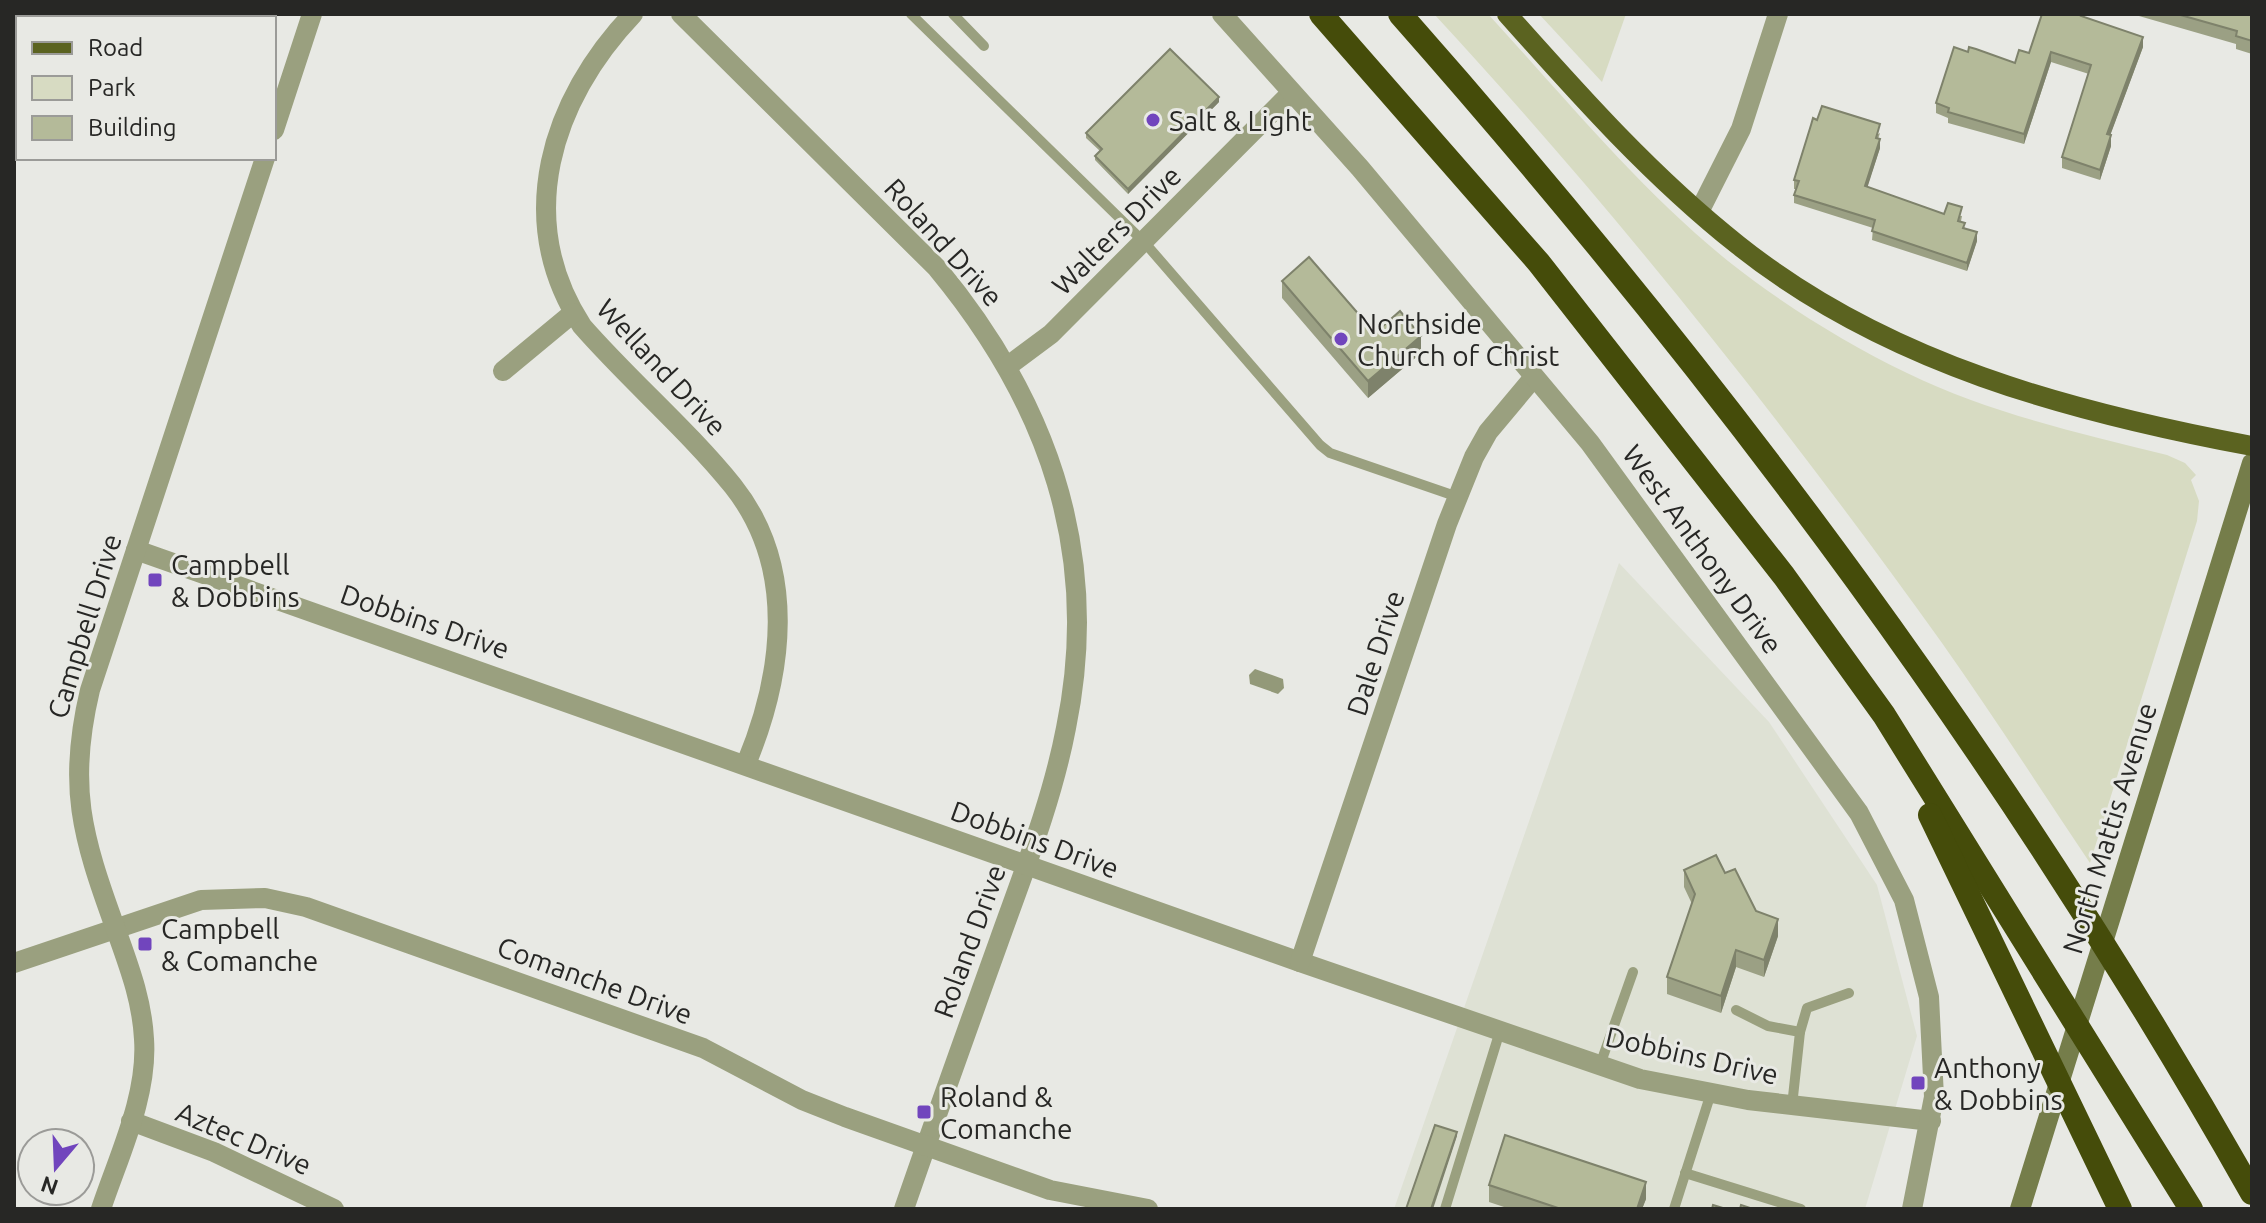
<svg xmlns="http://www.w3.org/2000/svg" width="2266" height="1223" font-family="Ubuntu,sans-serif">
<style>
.built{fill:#dee1d4}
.green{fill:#d7dbc2}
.water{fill:#939979}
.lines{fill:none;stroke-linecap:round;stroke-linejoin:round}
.service{stroke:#9aa07f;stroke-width:10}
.minor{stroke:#9aa07f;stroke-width:20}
.tertiary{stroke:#9aa07f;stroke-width:20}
.secondary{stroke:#757d4a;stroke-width:20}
.primary{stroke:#5b6320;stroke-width:20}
.motorway{stroke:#454c0a;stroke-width:24}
.wall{fill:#9ba084}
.shaded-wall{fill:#7e826b}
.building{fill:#b4ba99;stroke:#7e826b;stroke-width:2}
.poi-dot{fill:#7145bd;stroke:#e8e9e4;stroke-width:3}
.labels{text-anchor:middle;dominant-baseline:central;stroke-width:6;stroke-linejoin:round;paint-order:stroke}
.poi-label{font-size:28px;fill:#272725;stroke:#e8e9e4;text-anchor:start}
.street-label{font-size:28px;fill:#272725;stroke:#e8e9e4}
</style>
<rect width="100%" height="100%" fill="#e8e9e4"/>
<!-- built -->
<polygon class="built" points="1619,563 1769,722 1877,885 1917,1036 1865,1209 1394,1209"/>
<!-- green -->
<g class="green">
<path d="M1434 14H1488C1565 98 1639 189 1728 261 1782 304 1845 343 1907 373 1989 413 2079 433 2167 455L2185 463 2196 475 2191 480 2199 501 2197 521 2090 863C2041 790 1993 715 1942 643 1785 424 1617 212 1434 14Z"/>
<polygon points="1539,14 1626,14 1602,82"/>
</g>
<!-- water -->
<polygon class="water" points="1255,669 1283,679 1284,688 1278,694 1250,684 1249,675"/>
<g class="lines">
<!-- service -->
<g class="service">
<polyline points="911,14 1145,243 1320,445 1330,453 1458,497"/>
<polyline points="953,14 984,46"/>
<polyline points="139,18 140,14"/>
<polyline points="1736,1010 1768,1026 1800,1032 1792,1106"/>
<polyline points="1800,1032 1807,1008 1849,993"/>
<polyline points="1600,1065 1633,972"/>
<polyline points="1685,1173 1801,1209"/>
<polyline points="1445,1209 1500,1031"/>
<polyline points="1674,1209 1711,1093"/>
</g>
<!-- minor -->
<g class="minor">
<polyline points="80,14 93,18"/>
<path d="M633 14C551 100 513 219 582 326 630 381 687 429 733 486 798 568 783 675 746 764"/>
<path d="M681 14 937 268C1048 402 1102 553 1066 728 1052 801 1024 871 999 941 967 1030 935 1119 904 1209"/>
<polyline points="274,130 312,14"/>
<polyline points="1699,212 1741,129 1778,14"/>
<polyline points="1008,366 1051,334 1291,93"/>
<polyline points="503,371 573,313"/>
<polyline points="136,550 1300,962 1640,1079 1748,1100 1931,1121"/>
<polyline points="1300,962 1447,524 1474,457 1488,432 1534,377"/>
<polyline points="14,963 201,900 265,898 306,907 703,1048 802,1100 845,1117 1050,1190 1148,1209"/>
<polyline points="131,1121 214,1152 334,1209"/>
<path d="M101 1209C119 1155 148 1096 144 1039 142 999 128 964 115 927 82 836 67 786 90 690L265 158"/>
</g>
<!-- tertiary -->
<polyline class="tertiary" points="1222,14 1360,168 1590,443 1859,813 1904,900 1929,997 1934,1097 1912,1209"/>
<!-- secondary -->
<polyline class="secondary" points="2020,1209 2252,463"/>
<!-- primary -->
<path class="primary" d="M1507 14C1580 96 1652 177 1738 245 1886 363 2070 412 2252 446"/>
<!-- motorway -->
<g class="motorway">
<polyline points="1321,14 1539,263 1784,576 1884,715 2191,1209"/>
<path d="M1400 14C1725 382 2010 765 2252 1193"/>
<polyline points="1930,815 2120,1209"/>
</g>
</g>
<!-- wall -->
<g class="wall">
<polygon points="2042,14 2085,14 2084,17 2143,47 2110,135 2111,146 2100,180 2062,168 2062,157 2089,74 2051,62 2024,144 1948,123 1948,118 1936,113 1936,103 1968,52 2015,63 2029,53"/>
<polygon points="2139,14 2252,14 2252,54 2236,49 2236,44 2139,16"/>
<polygon points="1219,102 1128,194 1095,160 1095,156 1100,151 1086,138 1086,133"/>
<polygon points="1880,133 1878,139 1880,148 1867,187 1944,214 1962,216 1961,221 1965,228 1977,241 1967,271 1872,240 1873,228 1794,203 1794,195 1796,189 1794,189 1794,180"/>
<polygon points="1282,281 1375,333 1421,353 1368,398 1282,298"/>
<polygon points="1684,870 1725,873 1756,911 1778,936 1764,977 1736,967 1721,1013 1667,994 1667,977 1692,904 1684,887"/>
<polygon points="1489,1185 1646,1199 1642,1209 1510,1209 1489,1202"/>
</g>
<!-- shaded-wall -->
<g class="shaded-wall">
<polygon points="2143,37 2143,47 2107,144 2107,134"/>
<polygon points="2051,52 2051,62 2024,144 2024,134"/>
<polygon points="1219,97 1219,102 1128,194 1128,189"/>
<polygon points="2111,135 2111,146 2100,180 2100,170"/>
<polygon points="1880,139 1880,148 1865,195 1865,186"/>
<polygon points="1977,232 1977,241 1967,271 1967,263"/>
<polygon points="1421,336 1421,353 1368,398 1368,381"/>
<polygon points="1778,919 1778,936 1764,977 1764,960"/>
<polygon points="1736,950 1736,967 1721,1013 1721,996"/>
<polygon points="1457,1132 1457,1136 1433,1209 1431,1209"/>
<polygon points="1646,1182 1646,1199 1642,1209 1637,1209"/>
</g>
<!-- building -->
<g class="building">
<polygon points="2042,14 2082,14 2081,16 2143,37 2107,134 2111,135 2100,170 2062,157 2091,65 2051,52 2024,134 1948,112 1949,108 1936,103 1954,47 1968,52 1969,47 1976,49 2015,63 2019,50 2029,53"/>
<polygon points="2177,14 2252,14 2252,41 2236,36 2237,31"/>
<polygon points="1170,49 1219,97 1128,189 1095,156 1102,149 1086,133"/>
<polygon points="1822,106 1880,124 1876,138 1880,139 1865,186 1944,214 1948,203 1962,207 1958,221 1965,223 1963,228 1977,232 1967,263 1872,231 1875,220 1794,195 1799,181 1794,180 1811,125 1813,118 1817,120"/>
<polygon points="1309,257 1375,333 1400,311 1421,336 1368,381 1282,281"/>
<polygon points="1716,855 1725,873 1735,869 1756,911 1778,919 1764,960 1736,950 1721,996 1667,977 1695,894 1684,870"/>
<polygon points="1435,1125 1457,1132 1431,1209 1406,1209"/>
<polygon points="1505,1135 1646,1182 1637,1209 1561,1209 1489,1185"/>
<polygon points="1713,1205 1726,1209 1712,1209"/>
<polygon points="1741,1205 1753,1209 1740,1209"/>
</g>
<!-- markers -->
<g class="poi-dot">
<circle cx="1153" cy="120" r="8"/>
<circle cx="1341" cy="339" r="8"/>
<rect x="147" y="572" width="16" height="16" rx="4"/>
<rect x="137" y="936" width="16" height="16" rx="4"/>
<rect x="1910" y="1075" width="16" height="16" rx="4"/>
<rect x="916" y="1104" width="16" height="16" rx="4"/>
</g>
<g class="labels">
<!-- poi labels -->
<g class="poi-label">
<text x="1169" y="120">Salt &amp; Light</text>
<text x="1357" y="323">Northside<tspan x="1357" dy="32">Church of Christ</tspan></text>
<text x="171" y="564">Campbell<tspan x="171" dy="32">&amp; Dobbins</tspan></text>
<text x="161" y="928">Campbell<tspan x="161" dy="32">&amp; Comanche</tspan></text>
<text x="1934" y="1067">Anthony<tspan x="1934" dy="32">&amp; Dobbins</tspan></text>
<text x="940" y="1096">Roland &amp;<tspan x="940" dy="32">Comanche</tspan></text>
</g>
<!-- street labels -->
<g class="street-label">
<text transform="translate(1116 230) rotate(-45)">Walters Drive</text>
<text transform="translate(944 242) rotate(48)">Roland Drive</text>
<text transform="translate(662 367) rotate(47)">Welland Drive</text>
<text transform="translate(1703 549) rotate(54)">West Anthony Drive</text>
<text transform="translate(425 621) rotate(19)">Dobbins Drive</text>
<text transform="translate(84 626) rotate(-73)">Campbell Drive</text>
<text transform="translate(1375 653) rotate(-72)">Dale Drive</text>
<text transform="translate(2109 828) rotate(-73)">North Mattis Avenue</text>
<text transform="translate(1035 839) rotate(20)">Dobbins Drive</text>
<text transform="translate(969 941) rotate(-70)">Roland Drive</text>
<text transform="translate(595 980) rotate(20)">Comanche Drive</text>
<text transform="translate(1692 1055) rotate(13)">Dobbins Drive</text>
<text transform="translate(244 1138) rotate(23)">Aztec Drive</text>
</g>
</g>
<!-- border -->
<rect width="2266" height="1223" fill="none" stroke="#272725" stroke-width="32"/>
<!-- legend -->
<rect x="16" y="16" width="260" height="144" fill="#e8e9e4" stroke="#9b9b98" stroke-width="2"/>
<rect x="32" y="42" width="40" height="12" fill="#5b6320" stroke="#9b9b98" stroke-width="2"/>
<text x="88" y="56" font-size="24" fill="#272725">Road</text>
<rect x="32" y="76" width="40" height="24" fill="#d7dbc2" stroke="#9b9b98" stroke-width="2"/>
<text x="88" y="96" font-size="24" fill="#272725">Park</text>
<rect x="32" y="116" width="40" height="24" fill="#b4ba99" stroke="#9b9b98" stroke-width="2"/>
<text x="88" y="136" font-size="24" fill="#272725">Building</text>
<!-- north arrow -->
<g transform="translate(56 1167) rotate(199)"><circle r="38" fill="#e8e9e4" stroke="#9b9b98" stroke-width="2"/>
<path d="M0-6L14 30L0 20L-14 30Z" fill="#7145bd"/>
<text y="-12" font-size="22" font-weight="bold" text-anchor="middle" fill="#272725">N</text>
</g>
</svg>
